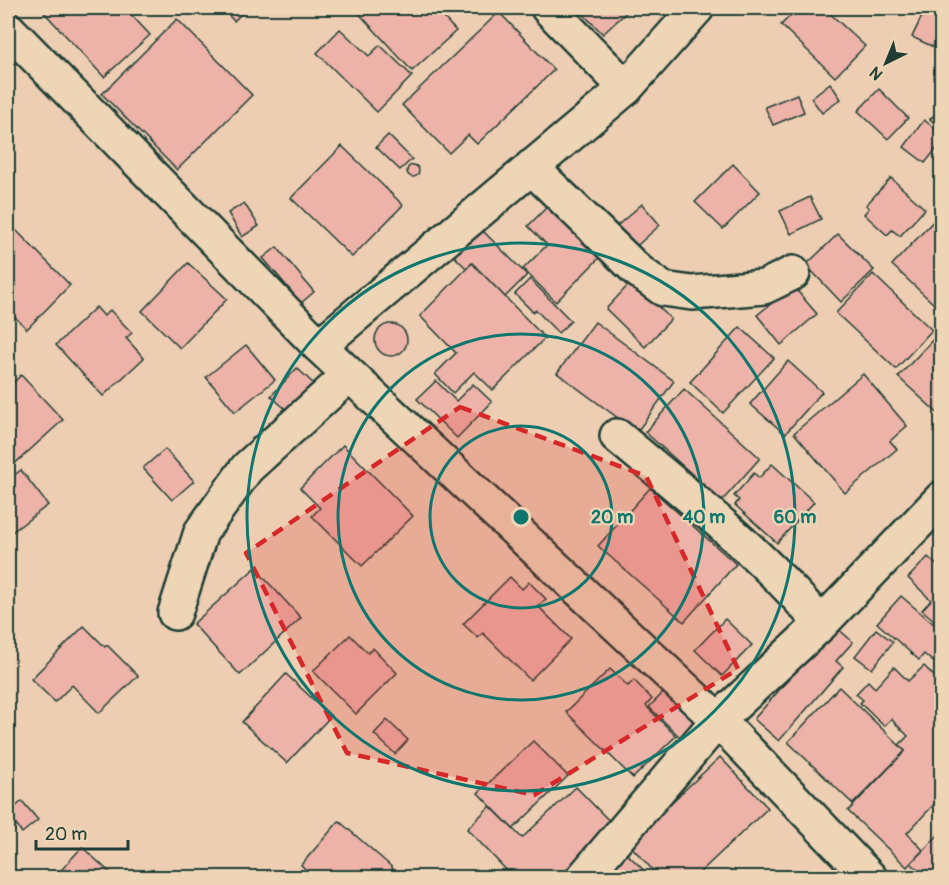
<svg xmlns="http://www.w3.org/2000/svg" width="949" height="885" font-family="Pangolin,sans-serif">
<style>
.building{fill:#edb2a8;stroke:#1f3d34;stroke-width:1.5}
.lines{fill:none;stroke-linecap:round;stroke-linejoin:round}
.minor-casing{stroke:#1f3d34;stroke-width:38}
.minor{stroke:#edd5b5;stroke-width:33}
.marked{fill:#d62828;fill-opacity:0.2;stroke:#d62828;stroke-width:4.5;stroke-dasharray:12 8;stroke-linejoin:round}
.ring{fill:none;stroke:#0f766e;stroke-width:3}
.centre{fill:#0f766e;stroke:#edd5b5;stroke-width:3}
.ring-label{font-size:18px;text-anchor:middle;font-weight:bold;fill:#0f766e;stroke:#edd5b5;stroke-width:4.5;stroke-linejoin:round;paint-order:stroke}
</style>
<rect width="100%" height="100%" fill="#edceb2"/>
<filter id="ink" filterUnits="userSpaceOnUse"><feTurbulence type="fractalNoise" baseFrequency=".0167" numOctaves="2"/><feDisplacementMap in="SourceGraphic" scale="12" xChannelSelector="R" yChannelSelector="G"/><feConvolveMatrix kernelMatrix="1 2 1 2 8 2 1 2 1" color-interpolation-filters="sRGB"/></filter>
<g filter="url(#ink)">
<!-- building -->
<g class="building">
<polygon points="40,8 125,8 150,35 104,77"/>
<polygon points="221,8 247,8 234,21"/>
<polygon points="354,8 435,8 456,31 412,71"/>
<polygon points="577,8 631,8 603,34"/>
<polygon points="798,8 824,8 865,46 835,77 781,25"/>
<polygon points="926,8 942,8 942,51 912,37"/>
<polygon points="499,12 554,70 477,144 468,135 449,153 402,105"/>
<polygon points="177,19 252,95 177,170 102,94"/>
<polygon points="340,29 369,56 380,45 412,76 377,112 317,53"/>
<polygon points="830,83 841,99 822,113 811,98"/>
<polygon points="879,89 908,118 888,139 858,111"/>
<polygon points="797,94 804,112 773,125 765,107"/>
<polygon points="942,108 942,130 930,119"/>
<polygon points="924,120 942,134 942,142 925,163 904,147"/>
<polygon points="388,135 412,159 400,170 376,147"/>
<polygon points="342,146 403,205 352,257 291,198"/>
<polygon points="733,164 760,192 723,229 695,202"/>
<circle cx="413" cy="171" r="6"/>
<polygon points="891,178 925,209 900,236 892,230 887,235 864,214 869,208 866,205"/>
<polygon points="810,197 821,219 791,234 780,211"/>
<polygon points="552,202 603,254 556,302 523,269 547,245 528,226"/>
<polygon points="244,203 259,226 242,237 228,213"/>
<polygon points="642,204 660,225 630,252 611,231"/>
<polygon points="942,212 942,298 935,305 892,265"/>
<polygon points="8,222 70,285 27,329 8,310"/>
<polygon points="477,225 527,275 505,297 472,263 467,269 450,252"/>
<polygon points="838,234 874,270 841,302 806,265"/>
<polygon points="277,247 314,292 301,303 263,258"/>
<polygon points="188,263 227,299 180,348 142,311"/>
<polygon points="472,263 545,338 493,390 474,372 453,393 435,374 456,353 420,316"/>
<polygon points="873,274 932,330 896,369 836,313"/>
<polygon points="530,279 571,321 558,333 536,310 533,312 515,294"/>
<polygon points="632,281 671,319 645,347 606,309"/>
<polygon points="793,286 817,314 781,345 757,315"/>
<polygon points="96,307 104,316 110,310 132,333 126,338 144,358 103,396 56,345"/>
<polygon points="595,322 674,381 637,432 557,373"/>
<circle cx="391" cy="340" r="16"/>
<polygon points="740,327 774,358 723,413 690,382"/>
<polygon points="937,335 942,340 942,417 898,377"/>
<polygon points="246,345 275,380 235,412 206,377"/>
<polygon points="788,361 822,392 785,434 750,404"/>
<polygon points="297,368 316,386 291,414 271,396"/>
<polygon points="863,374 907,426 890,441 897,449 845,493 794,433"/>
<polygon points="21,375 63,420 10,468 8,465 8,388"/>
<polygon points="436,381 456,401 473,384 492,402 457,438 417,399"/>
<polygon points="684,389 760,458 722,501 645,432"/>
<polygon points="343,445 413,516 362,566 312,516 320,508 300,488"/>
<polygon points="165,449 194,481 172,500 143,468"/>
<polygon points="772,464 814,502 777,543 735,505 739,500 734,496 754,473 759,478"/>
<polygon points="21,470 48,505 8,535 8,480"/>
<polygon points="650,488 736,564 684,622 598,546"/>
<polygon points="928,557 942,570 942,627 922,610 931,600 908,578"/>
<polygon points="255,568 301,618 240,675 193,624"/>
<polygon points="510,577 522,589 529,582 546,599 538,606 571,639 530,680 483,633 478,638 463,624"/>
<polygon points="901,596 942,631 942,660 937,665 924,654 919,660 877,623"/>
<polygon points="725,619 752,645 722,676 695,650"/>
<polygon points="84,626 105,647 107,645 138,676 99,713 72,685 55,702 31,679"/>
<polygon points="835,626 853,642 836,661 843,667 779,741 754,719"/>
<polygon points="876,629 893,642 872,669 855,656"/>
<polygon points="350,635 368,653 373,648 397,673 356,714 313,671"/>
<polygon points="924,666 935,677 942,671 942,796 907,833 923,850 907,867 848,811 905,751 899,745 908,736 891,719 884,726 860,703 863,700 856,694 868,681 875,688 894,667 908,681"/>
<polygon points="610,669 628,686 634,680 652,699 646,706 676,736 633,778 566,712"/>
<polygon points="286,674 331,716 287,763 242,722"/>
<polygon points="839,687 905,751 853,804 788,742"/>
<polygon points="665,691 699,725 684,741 649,707"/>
<polygon points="387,720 408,740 395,754 374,734"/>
<polygon points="533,741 568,776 513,829 478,793"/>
<polygon points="720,757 768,808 694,878 660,878 628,843"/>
<polygon points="576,787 620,832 572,878 514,878 467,829 490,806 522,838"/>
<polygon points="22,801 38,820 22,833 8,814"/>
<polygon points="339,821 393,868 385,878 315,878 301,865"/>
<polygon points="942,831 942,878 926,878 911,863"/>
<polygon points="82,847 116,878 54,878"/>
<polygon points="626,853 652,878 603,878"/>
</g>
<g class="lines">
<defs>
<g id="minor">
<polyline points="548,8 626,88"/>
<polyline points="8,29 319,346 626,88 697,8"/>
<polyline points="531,167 637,270 663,289 692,293 764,287 793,273"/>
<polyline points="319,346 718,720 870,878"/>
<path d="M617 436C687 495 762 553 821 624"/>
<polyline points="175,613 201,532 247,468 349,375"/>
<polyline points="583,878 718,720 821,624 942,498"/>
</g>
</defs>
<!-- minor casing -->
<use href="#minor" class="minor-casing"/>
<!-- minor -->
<use href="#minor" class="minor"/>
</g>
</g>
<!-- marked area -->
<path class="marked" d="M460 407 646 476 738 669 534 795 347 753 246 553Z"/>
<!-- distance rings -->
<g class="ring">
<circle cx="521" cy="517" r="91"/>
<circle cx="521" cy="517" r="183"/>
<circle cx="521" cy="517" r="274"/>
</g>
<circle cx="521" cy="517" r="9" class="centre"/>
<g class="ring-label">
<text x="612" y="523">20 m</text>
<text x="704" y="523">40 m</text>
<text x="795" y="523">60 m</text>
</g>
<!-- margin -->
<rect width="949" height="885" fill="none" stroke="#edd5b5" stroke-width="30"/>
<rect x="15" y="15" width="919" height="855" fill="none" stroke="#1f3d34" stroke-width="2" filter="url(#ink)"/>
<!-- north arrow -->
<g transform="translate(886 63) rotate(223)" stroke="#edd5b5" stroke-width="4.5" paint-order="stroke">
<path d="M0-4.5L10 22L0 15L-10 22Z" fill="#1f3d34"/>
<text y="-9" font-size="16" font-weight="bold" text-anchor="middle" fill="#1f3d34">N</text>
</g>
<!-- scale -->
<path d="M36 840v9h92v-9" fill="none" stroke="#1f3d34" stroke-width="3"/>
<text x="45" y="840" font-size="18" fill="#1f3d34" stroke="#edd5b5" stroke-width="4.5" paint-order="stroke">20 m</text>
</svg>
